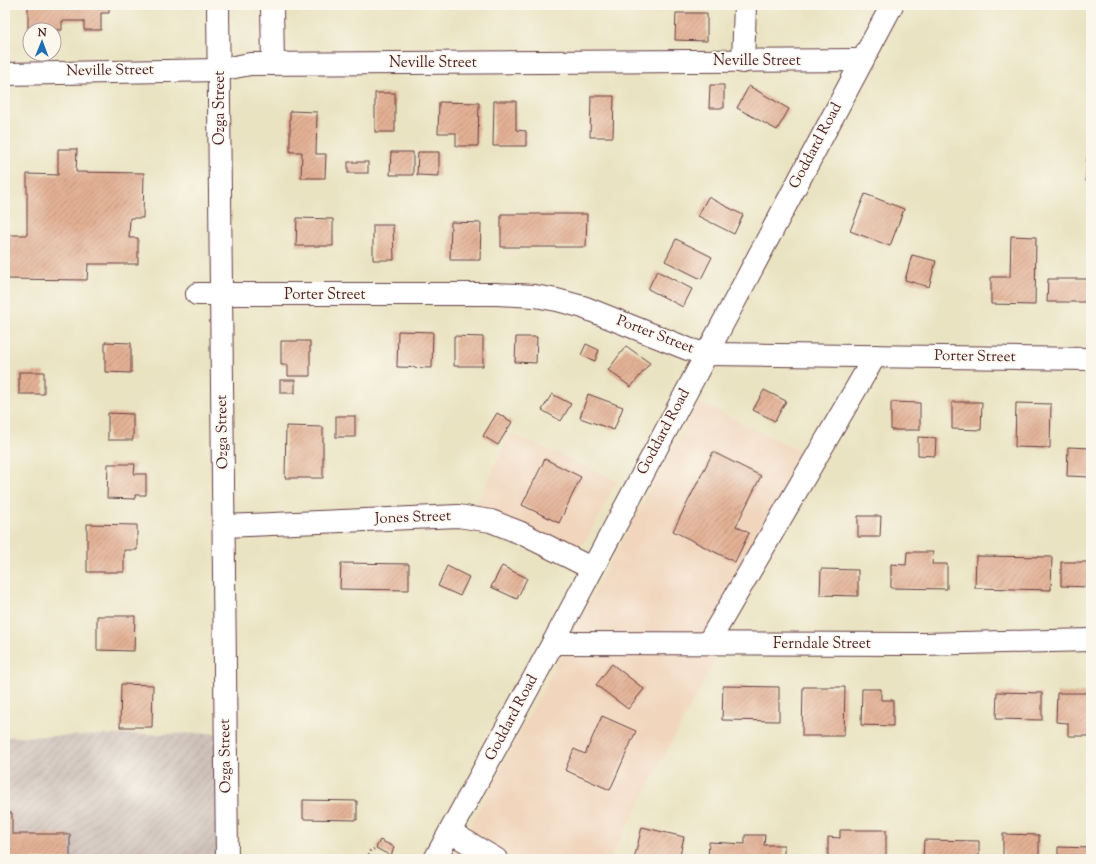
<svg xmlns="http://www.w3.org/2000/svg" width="1096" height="864" font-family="'Sorts Mill Goudy',serif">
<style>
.built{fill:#f1d5bd}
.industrial{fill:url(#industrial-furrows)}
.building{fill:url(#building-hatch)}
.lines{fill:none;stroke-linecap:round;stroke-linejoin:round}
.minor-casing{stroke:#623c42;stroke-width:24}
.major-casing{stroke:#623c42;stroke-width:24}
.path{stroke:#623c42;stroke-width:2.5;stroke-dasharray:1 3;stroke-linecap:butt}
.minor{stroke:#fff;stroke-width:22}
.major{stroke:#fff;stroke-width:22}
.labels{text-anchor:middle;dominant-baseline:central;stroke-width:3.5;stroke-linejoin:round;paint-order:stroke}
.street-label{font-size:15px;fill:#4a1f2b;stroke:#fbf7ec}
</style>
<defs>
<pattern id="industrial-furrows" width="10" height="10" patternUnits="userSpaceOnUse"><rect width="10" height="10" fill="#cec1ba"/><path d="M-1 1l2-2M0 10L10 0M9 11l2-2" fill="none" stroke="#b2a5a0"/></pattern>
<pattern id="building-hatch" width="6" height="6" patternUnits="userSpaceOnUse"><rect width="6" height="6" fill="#e3b194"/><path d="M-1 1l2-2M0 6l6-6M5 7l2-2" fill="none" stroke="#ba8f79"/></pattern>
</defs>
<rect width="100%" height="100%" fill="#fbf7ec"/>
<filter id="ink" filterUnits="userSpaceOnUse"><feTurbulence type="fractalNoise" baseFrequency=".025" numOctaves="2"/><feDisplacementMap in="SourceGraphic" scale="8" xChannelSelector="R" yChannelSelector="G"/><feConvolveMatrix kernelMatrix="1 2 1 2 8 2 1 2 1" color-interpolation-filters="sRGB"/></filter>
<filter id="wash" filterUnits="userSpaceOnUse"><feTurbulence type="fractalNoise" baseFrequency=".012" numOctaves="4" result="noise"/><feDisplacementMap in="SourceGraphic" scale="16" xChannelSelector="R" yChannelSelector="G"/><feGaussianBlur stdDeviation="0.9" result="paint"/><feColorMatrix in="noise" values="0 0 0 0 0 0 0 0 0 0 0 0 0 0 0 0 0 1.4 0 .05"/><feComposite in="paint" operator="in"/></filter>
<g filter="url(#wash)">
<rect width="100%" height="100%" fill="#eae3c2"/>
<!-- built -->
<g class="built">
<polygon points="698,402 820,461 610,859 453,859 597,587"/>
<polygon points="511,433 617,481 589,535 583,543 578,547 572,547 475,508"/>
</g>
<!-- industrial -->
<polygon class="industrial" points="216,733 217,859 5,859 5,737"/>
<g id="blocks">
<!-- building -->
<g class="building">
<polygon points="28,5 109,5 109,13 101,13 101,30 84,30 84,21 62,21 62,30 28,29"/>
<polygon points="676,13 707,13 707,41 675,40"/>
<polygon points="710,85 724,85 724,108 709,108"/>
<polygon points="749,86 789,109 777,130 737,108"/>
<rect x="375" y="93" width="20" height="39"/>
<polygon points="591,96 614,96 613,137 590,137"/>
<polygon points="494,101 516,101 516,130 526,131 526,146 493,146"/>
<polygon points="439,102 479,103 478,146 456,146 456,133 438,133"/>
<polygon points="290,111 317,112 316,154 326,154 325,178 301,178 302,152 290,152"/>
<polygon points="58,149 77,149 76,172 144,173 143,218 130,218 129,238 138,238 138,264 88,264 87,280 5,279 5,235 27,235 27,174 58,175"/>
<polygon points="391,152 413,152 413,175 390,175"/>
<polygon points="418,152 439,152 439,176 417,175"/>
<polygon points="1087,157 1091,157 1091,181 1086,181"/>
<rect x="348" y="162" width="20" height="11"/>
<polygon points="865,194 904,209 890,246 850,231"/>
<polygon points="708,197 743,215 734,234 698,216"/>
<polygon points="501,214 587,214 586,247 501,247"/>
<polygon points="297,218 333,219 333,246 296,246"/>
<polygon points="451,222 481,223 480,260 450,260"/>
<polygon points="373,225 393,225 394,260 373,260"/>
<polygon points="1011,236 1036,237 1035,305 991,304 991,277 1010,277"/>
<polygon points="676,239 712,257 701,279 665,261"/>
<polygon points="912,255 936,261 929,287 905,280"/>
<polygon points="657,271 692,289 683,307 648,289"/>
<polygon points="1048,279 1091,279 1091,302 1047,302"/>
<polygon points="398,331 433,332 432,368 397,367"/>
<polygon points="454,336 483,337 483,366 454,366"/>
<polygon points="516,337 537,337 536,363 515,362"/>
<polygon points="281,341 310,341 310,376 288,376 288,365 281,365"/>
<polygon points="105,342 131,343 131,373 105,372"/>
<polygon points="586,344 599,350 595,361 581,355"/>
<polygon points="626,346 650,363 631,387 608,370"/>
<rect x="19" y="372" width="25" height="22"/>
<rect x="280" y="380" width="15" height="13"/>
<polygon points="764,390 786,401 775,421 753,410"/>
<polygon points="552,394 571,404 561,421 542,410"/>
<polygon points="588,394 623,407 614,430 580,418"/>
<polygon points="891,402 920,403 920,430 891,430"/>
<polygon points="952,402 982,402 981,430 952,429"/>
<polygon points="1016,403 1051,404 1050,448 1015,447"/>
<polygon points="108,413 133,414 133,440 108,440"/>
<polygon points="497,413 512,422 498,445 483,436"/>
<rect x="336" y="416" width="19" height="21"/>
<polygon points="286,426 323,427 323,478 285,478"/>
<polygon points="918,437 936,438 935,456 918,455"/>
<polygon points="1068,447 1091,448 1091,477 1067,476"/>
<polygon points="713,452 761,476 736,526 749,533 735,562 673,531"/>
<polygon points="545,459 581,477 559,523 522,505"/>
<polygon points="108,464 135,464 134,474 146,474 146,495 135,495 135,499 107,498"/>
<polygon points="858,516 881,516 880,537 858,537"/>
<polygon points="87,524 137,525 137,550 124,550 124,572 87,572"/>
<polygon points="907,552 933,552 932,564 947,564 947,589 891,588 891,564 906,565"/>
<polygon points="976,556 1052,557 1051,590 975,588"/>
<polygon points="1061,562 1091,562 1091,587 1061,586"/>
<polygon points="341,563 409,564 409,590 340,589"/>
<polygon points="447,566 469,577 460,596 438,586"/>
<polygon points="502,566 527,578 517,599 491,587"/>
<polygon points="821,569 858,570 858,596 820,595"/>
<polygon points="97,616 135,616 134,651 97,650"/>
<polygon points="612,664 644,689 628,709 596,685"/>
<polygon points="121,684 153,685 152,727 120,727"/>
<polygon points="723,686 779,687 779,721 722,720"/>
<polygon points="803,687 845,687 844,736 802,736"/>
<polygon points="862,689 881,689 881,700 893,700 893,726 861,725"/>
<polygon points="997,692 1042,693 1042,720 996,719"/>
<polygon points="1057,693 1091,693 1091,736 1068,736 1068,723 1056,722"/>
<polygon points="602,716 636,731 610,790 565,770 574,749 585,754"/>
<polygon points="303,800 357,801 357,820 303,819"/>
<polygon points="5,813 12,813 12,834 70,834 70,859 5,859"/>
<polygon points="642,827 684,837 679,859 634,859"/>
<polygon points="840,830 886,830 886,859 828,859 828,837 840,838"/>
<polygon points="1003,834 1039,835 1039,859 1003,859"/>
<polygon points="745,835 765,835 764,845 784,845 784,859 708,859 709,842 745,844"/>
<polygon points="380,840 394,847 391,856 376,848"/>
<polygon points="924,840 979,841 979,859 923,859"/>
<polygon points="1058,847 1091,848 1091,859 1058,859"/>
</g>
</g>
</g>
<g filter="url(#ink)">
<use href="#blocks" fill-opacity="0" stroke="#623c42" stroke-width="1"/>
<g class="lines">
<defs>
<g id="minor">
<polyline points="218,5 227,859"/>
<polyline points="272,5 273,64"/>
<polyline points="743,62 745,5"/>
<polyline points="5,74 219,70 250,64 862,60"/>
<polyline points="197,294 496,294 535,296 557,300 583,307 688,349 706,354 1091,359"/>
<polyline points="224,526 458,516 491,521 521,533 591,568"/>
<polyline points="553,643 923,644 1091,640"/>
<polyline points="708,643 875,356"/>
<polyline points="450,832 496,859"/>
</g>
<polyline id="major" points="435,859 553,643 892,5"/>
</defs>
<!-- minor casing -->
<use href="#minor" class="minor-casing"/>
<!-- major casing -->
<use href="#major" class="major-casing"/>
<!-- path -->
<g class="path">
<polyline points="391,856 391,859"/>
<polyline points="369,859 368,857 370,851 376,848"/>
</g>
<!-- minor -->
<use href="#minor" class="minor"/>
<!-- major -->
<use href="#major" class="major"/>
</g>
</g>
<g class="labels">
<!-- street labels -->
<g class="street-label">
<text x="757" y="61">Neville Street</text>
<text x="433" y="63">Neville Street</text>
<text transform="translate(110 71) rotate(-1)">Neville Street</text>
<text transform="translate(220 108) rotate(-90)">Ozga Street</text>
<text transform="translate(816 146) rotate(-62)">Goddard Road</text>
<text x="325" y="295">Porter Street</text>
<text transform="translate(655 335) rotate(21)">Porter Street</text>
<text transform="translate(975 357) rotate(1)">Porter Street</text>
<text transform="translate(223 432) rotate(-91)">Ozga Street</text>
<text transform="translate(664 432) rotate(-62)">Goddard Road</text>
<text transform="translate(413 518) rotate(-2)">Jones Street</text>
<text x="822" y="644">Ferndale Street</text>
<text transform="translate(512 718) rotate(-62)">Goddard Road</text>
<text transform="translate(226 756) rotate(-91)">Ozga Street</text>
</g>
</g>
<!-- margin -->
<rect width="1096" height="864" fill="none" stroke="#fbf7ec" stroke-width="20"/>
<!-- north arrow -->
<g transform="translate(42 42) rotate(1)"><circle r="19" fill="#fbf7ec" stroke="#b4a19f"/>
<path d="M0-3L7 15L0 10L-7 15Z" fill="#1f6fb2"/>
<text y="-6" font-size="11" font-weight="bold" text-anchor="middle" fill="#4a1f2b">N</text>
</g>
</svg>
